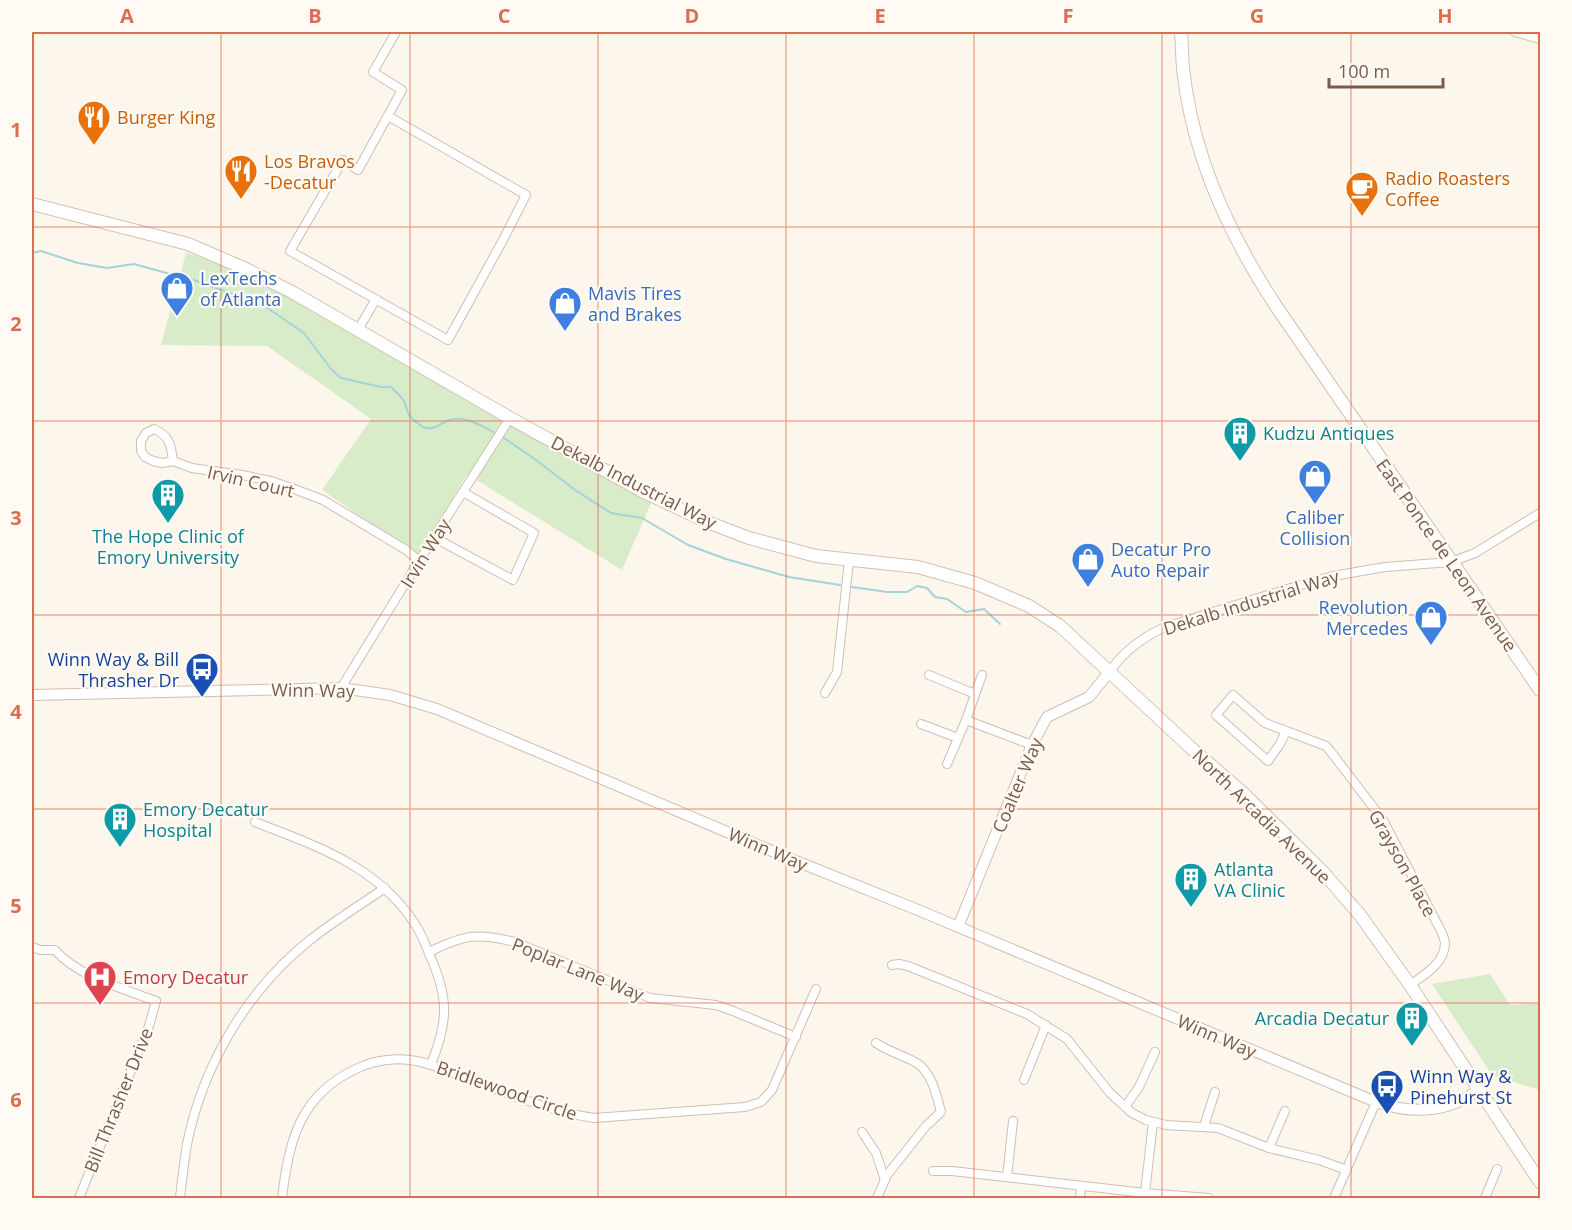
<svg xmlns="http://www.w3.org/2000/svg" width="1572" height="1230" font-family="'Open Sans',sans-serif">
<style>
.green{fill:#d8ecc9}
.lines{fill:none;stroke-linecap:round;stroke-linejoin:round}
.stream{stroke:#a5d3da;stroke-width:2}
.minor-casing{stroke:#d1beb0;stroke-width:10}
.tertiary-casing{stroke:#d1beb0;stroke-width:12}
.secondary-casing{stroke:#d6c0b0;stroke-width:14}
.minor{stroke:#fff;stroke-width:8}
.tertiary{stroke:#fff;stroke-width:10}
.secondary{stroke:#fff;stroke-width:12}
.grid{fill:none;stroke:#dc6d51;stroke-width:1.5;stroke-opacity:0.55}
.labels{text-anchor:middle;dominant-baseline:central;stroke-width:4.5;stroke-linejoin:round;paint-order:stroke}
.food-label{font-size:18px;fill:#c56008;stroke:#fffaf3;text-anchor:start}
.shop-label{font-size:18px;fill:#366cbe;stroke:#fffaf3;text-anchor:start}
.culture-label{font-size:18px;fill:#0d838f;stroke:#fffaf3;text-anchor:start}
.street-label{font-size:18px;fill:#7a5c4d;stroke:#fffaf3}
.transit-label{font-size:18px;fill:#164399;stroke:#fffaf3;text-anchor:end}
.health-label{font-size:18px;fill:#be3a42;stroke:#fffaf3;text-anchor:start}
.neatline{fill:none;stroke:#dc6d51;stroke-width:2}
.grid-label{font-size:20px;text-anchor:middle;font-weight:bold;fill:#dc6d51}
</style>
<rect width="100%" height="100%" fill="#fdf6ec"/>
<!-- green -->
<g class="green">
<polygon points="186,253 263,270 473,396 655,494 622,570 467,474 418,556 322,490 371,419 267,346 161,345"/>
<polygon points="1490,974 1510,1005 1540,1003 1540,1090 1492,1075 1432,984"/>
</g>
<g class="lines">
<!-- stream -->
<g class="stream">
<polyline points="32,253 41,251 78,263 107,268 134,264 181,277"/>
<path d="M194 280 263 305 304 333 331 369 341 378 381 387H391C395 391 401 396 404 401 408 410 406 414 415 421 432 437 436 423 453 419 465 417 483 426 493 432"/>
<polyline points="504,438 536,460 575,490 611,513 642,518 688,545 726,559 789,577 840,585"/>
<polyline points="852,587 887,592 907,592 917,586 927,588 935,597 947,599 966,612 984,609 1000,624"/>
</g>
<defs>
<g id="minor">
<polyline points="1515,32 1540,39"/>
<polyline points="388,116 526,195 503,240 448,340 290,251 343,160 358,170 402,90 373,72 396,32"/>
<polyline points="358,330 376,299"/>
<path d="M173 461C171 445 170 436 154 429L146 433 141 441V451L145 457 153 461 162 463 173 461 192 468 242 475 271 481 297 490 323 500 406 550 419 561"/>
<polyline points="435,538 513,580 534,533 463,492"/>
<path d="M1110 671C1124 651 1143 637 1165 627L1297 586 1333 576 1385 567 1451 562 1475 553 1540 513"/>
<polyline points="929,675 975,694"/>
<polyline points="341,688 419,561 510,418"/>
<polyline points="825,693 837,672 849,560"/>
<polyline points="966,720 1032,745"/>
<polyline points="921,724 958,738"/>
<path d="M1286 731 1280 744 1268 761 1216 715 1233 695 1265 723 1326 746 1331 752 1383 820 1440 929C1442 933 1445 939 1445 944 1444 964 1424 975 1410 985"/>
<polyline points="947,764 966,720 982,675"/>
<path d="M255 822C316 846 378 866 415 924 422 934 426 947 431 958 449 999 448 1023 431 1064"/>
<path d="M32 947 40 950H55C77 976 124 989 156 1001L149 1026 79 1198"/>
<path d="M429 952C464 935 476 932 515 942L650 998 716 1005 733 1011 796 1037"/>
<polyline points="892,965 899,964 908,966 1027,1014 1067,1039 1110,1093 1132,1113 1146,1120 1166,1125 1218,1128 1269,1148 1319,1160 1347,1170"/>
<path d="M876 1043C888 1051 902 1055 915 1062 931 1070 937 1096 941 1112L926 1126 887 1175 877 1198"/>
<polyline points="1024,1080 1046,1025"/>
<polyline points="1125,1107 1139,1087 1155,1052"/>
<polyline points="1204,1126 1215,1092"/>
<polyline points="862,1132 876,1153 885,1180"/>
<polyline points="1269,1148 1285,1111"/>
<polyline points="933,1171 952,1171 1145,1193 1209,1198"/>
<polyline points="1007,1177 1013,1121"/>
<polyline points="1145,1193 1153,1122"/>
<path d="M180 1198C182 1180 184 1162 187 1144 203 1065 247 990 310 940 334 921 360 905 385 888"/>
<path d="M282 1198C289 1140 300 1094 358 1068 375 1060 398 1057 416 1061 432 1064 448 1071 463 1077 504 1092 551 1112 594 1118L745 1107 761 1102 772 1090 816 989"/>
<polyline points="1080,1198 1081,1186"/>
<polyline points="1334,1198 1376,1102"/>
<polyline points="1485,1198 1497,1169"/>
</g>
<g id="tertiary">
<path d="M32 695 341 688 390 695 437 709 786 857 918 910 1376 1102C1411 1114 1449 1114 1479 1089"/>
<polyline points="958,927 1032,745 1047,717 1089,697 1110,671"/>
</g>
<g id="secondary">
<path d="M1181 32C1182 44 1182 56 1183 68 1192 156 1230 237 1278 309L1540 690"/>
<polyline points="32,204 188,244 246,269 292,292 510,418 644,492 710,523 749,538 816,556 918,567 975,583 1029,606 1060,626 1190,747 1243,793 1323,872 1360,915 1410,985 1540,1182"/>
</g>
</defs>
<!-- minor casing -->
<use href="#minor" class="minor-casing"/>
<!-- tertiary casing -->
<use href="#tertiary" class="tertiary-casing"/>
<!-- secondary casing -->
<use href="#secondary" class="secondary-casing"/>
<!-- minor -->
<use href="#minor" class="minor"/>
<!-- tertiary -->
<use href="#tertiary" class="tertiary"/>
<!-- secondary -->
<use href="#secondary" class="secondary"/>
</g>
<!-- grid -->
<path class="grid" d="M221 32V1198M410 32V1198M598 32V1198M786 32V1198M974 32V1198M1162 32V1198M1351 32V1198M32 227H1540M32 421H1540M32 615H1540M32 809H1540M32 1003H1540"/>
<!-- icons -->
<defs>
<symbol id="restaurant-pin" viewBox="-11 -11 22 30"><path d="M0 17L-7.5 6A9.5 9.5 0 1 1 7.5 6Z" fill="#e8710a" stroke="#fffaf3"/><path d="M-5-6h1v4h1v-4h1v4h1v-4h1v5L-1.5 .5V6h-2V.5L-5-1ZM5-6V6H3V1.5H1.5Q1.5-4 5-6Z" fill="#fff"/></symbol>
<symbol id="cafe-pin" viewBox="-11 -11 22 30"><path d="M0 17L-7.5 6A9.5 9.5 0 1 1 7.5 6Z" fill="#e8710a" stroke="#fffaf3"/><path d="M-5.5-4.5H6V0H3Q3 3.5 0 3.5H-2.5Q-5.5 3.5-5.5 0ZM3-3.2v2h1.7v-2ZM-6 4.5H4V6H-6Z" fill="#fff"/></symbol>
<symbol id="shop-pin" viewBox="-11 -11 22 30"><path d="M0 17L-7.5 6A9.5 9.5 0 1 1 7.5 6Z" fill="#3f7fe0" stroke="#fffaf3"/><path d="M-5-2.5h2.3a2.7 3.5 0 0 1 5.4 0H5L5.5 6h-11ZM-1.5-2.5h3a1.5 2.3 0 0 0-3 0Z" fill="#fff"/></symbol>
<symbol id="building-pin" viewBox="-11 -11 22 30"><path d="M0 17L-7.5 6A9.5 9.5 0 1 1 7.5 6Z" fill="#0f9aa8" stroke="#fffaf3"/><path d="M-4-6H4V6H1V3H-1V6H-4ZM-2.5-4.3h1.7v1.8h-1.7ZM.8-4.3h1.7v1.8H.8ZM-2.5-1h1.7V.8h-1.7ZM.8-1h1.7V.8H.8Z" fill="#fff"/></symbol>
<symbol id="bus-pin" viewBox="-11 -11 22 30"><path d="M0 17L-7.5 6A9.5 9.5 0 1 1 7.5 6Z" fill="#1a4fb4" stroke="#fffaf3"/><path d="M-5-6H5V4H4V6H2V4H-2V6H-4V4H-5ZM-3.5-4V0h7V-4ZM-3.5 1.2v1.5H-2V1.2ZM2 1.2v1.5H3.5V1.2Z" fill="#fff"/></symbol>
<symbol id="hospital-pin" viewBox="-11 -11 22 30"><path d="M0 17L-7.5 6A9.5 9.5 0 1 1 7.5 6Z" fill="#e0444e" stroke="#fffaf3"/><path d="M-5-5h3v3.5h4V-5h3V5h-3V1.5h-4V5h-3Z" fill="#fff"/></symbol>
</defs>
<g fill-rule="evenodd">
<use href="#restaurant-pin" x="75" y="98" width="38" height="52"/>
<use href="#restaurant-pin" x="222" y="152" width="38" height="52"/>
<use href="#cafe-pin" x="1343" y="169" width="38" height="52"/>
<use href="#shop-pin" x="158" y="269" width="38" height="52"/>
<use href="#shop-pin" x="546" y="284" width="38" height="52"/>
<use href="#building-pin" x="1221" y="414" width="38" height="52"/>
<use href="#shop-pin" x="1296" y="457" width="38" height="52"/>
<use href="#building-pin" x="149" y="476" width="38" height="52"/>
<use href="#shop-pin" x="1069" y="540" width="38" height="52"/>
<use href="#shop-pin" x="1412" y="598" width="38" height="52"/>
<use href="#bus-pin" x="183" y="650" width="38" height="52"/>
<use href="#building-pin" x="101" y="800" width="38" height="52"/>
<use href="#building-pin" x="1172" y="860" width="38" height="52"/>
<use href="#hospital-pin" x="81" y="958" width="38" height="52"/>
<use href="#building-pin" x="1393" y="999" width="38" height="52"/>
<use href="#bus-pin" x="1368" y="1067" width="38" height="52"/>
</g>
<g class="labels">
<!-- food labels -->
<g class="food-label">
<text x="117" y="117">Burger King</text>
<text x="264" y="161">Los Bravos<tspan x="264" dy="21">-Decatur</tspan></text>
<text x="1385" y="178">Radio Roasters<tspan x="1385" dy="21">Coffee</tspan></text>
</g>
<!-- shop labels -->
<g class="shop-label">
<text x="200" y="278">LexTechs<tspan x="200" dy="21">of Atlanta</tspan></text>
<text x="588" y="293">Mavis Tires<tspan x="588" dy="21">and Brakes</tspan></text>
<text x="1315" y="517" text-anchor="middle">Caliber<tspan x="1315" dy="21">Collision</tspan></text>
<text x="1111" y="549">Decatur Pro<tspan x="1111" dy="21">Auto Repair</tspan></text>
<text x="1408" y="607" text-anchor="end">Revolution<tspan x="1408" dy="21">Mercedes</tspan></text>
</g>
<!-- culture labels -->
<g class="culture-label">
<text x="1263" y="433">Kudzu Antiques</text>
<text x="168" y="536" text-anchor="middle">The Hope Clinic of<tspan x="168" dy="21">Emory University</tspan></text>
<text x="143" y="809">Emory Decatur<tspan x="143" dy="21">Hospital</tspan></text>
<text x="1214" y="869">Atlanta<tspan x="1214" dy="21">VA Clinic</tspan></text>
<text x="1389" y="1018" text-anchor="end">Arcadia Decatur</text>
</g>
<!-- street labels -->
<g class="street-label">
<text transform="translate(251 481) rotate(13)">Irvin Court</text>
<text transform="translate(634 482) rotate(27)">Dekalb Industrial Way</text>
<text transform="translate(425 553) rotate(-58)">Irvin Way</text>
<text transform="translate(1447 555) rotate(55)">East Ponce de Leon Avenue</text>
<text transform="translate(1251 602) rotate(-17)">Dekalb Industrial Way</text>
<text transform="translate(313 690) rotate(1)">Winn Way</text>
<text transform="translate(1017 785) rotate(-67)">Coalter Way</text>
<text transform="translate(1262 816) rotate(44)">North Arcadia Avenue</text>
<text transform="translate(768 849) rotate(23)">Winn Way</text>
<text transform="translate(1403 863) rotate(61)">Grayson Place</text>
<text transform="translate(578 969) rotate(22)">Poplar Lane Way</text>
<text transform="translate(1217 1036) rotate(23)">Winn Way</text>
<text transform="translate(507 1090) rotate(19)">Bridlewood Circle</text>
<text transform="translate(118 1100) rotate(-68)">Bill Thrasher Drive</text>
</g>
<!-- transit labels -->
<g class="transit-label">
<text x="179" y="659">Winn Way &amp; Bill<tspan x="179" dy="21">Thrasher Dr</tspan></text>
<text x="1410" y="1076" text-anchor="start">Winn Way &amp;<tspan x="1410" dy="21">Pinehurst St</tspan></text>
</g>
<!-- health labels -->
<g class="health-label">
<text x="123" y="977">Emory Decatur</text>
</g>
</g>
<!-- border -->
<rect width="1572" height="1230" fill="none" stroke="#fffaf3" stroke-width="66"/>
<!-- scale -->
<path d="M1329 78v9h114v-9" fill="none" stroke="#7a5c4d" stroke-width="3"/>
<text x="1338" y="78" font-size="18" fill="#7a5c4d" stroke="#fffaf3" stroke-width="4.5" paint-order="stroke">100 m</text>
<rect x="33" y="33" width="1506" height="1164" class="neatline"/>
<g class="grid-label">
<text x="127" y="23">A</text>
<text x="315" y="23">B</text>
<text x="504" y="23">C</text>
<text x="692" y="23">D</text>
<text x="880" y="23">E</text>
<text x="1068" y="23">F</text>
<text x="1257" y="23">G</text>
<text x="1445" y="23">H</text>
<text x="16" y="137">1</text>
<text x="16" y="331">2</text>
<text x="16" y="525">3</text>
<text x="16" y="719">4</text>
<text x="16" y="913">5</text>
<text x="16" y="1107">6</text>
</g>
</svg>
